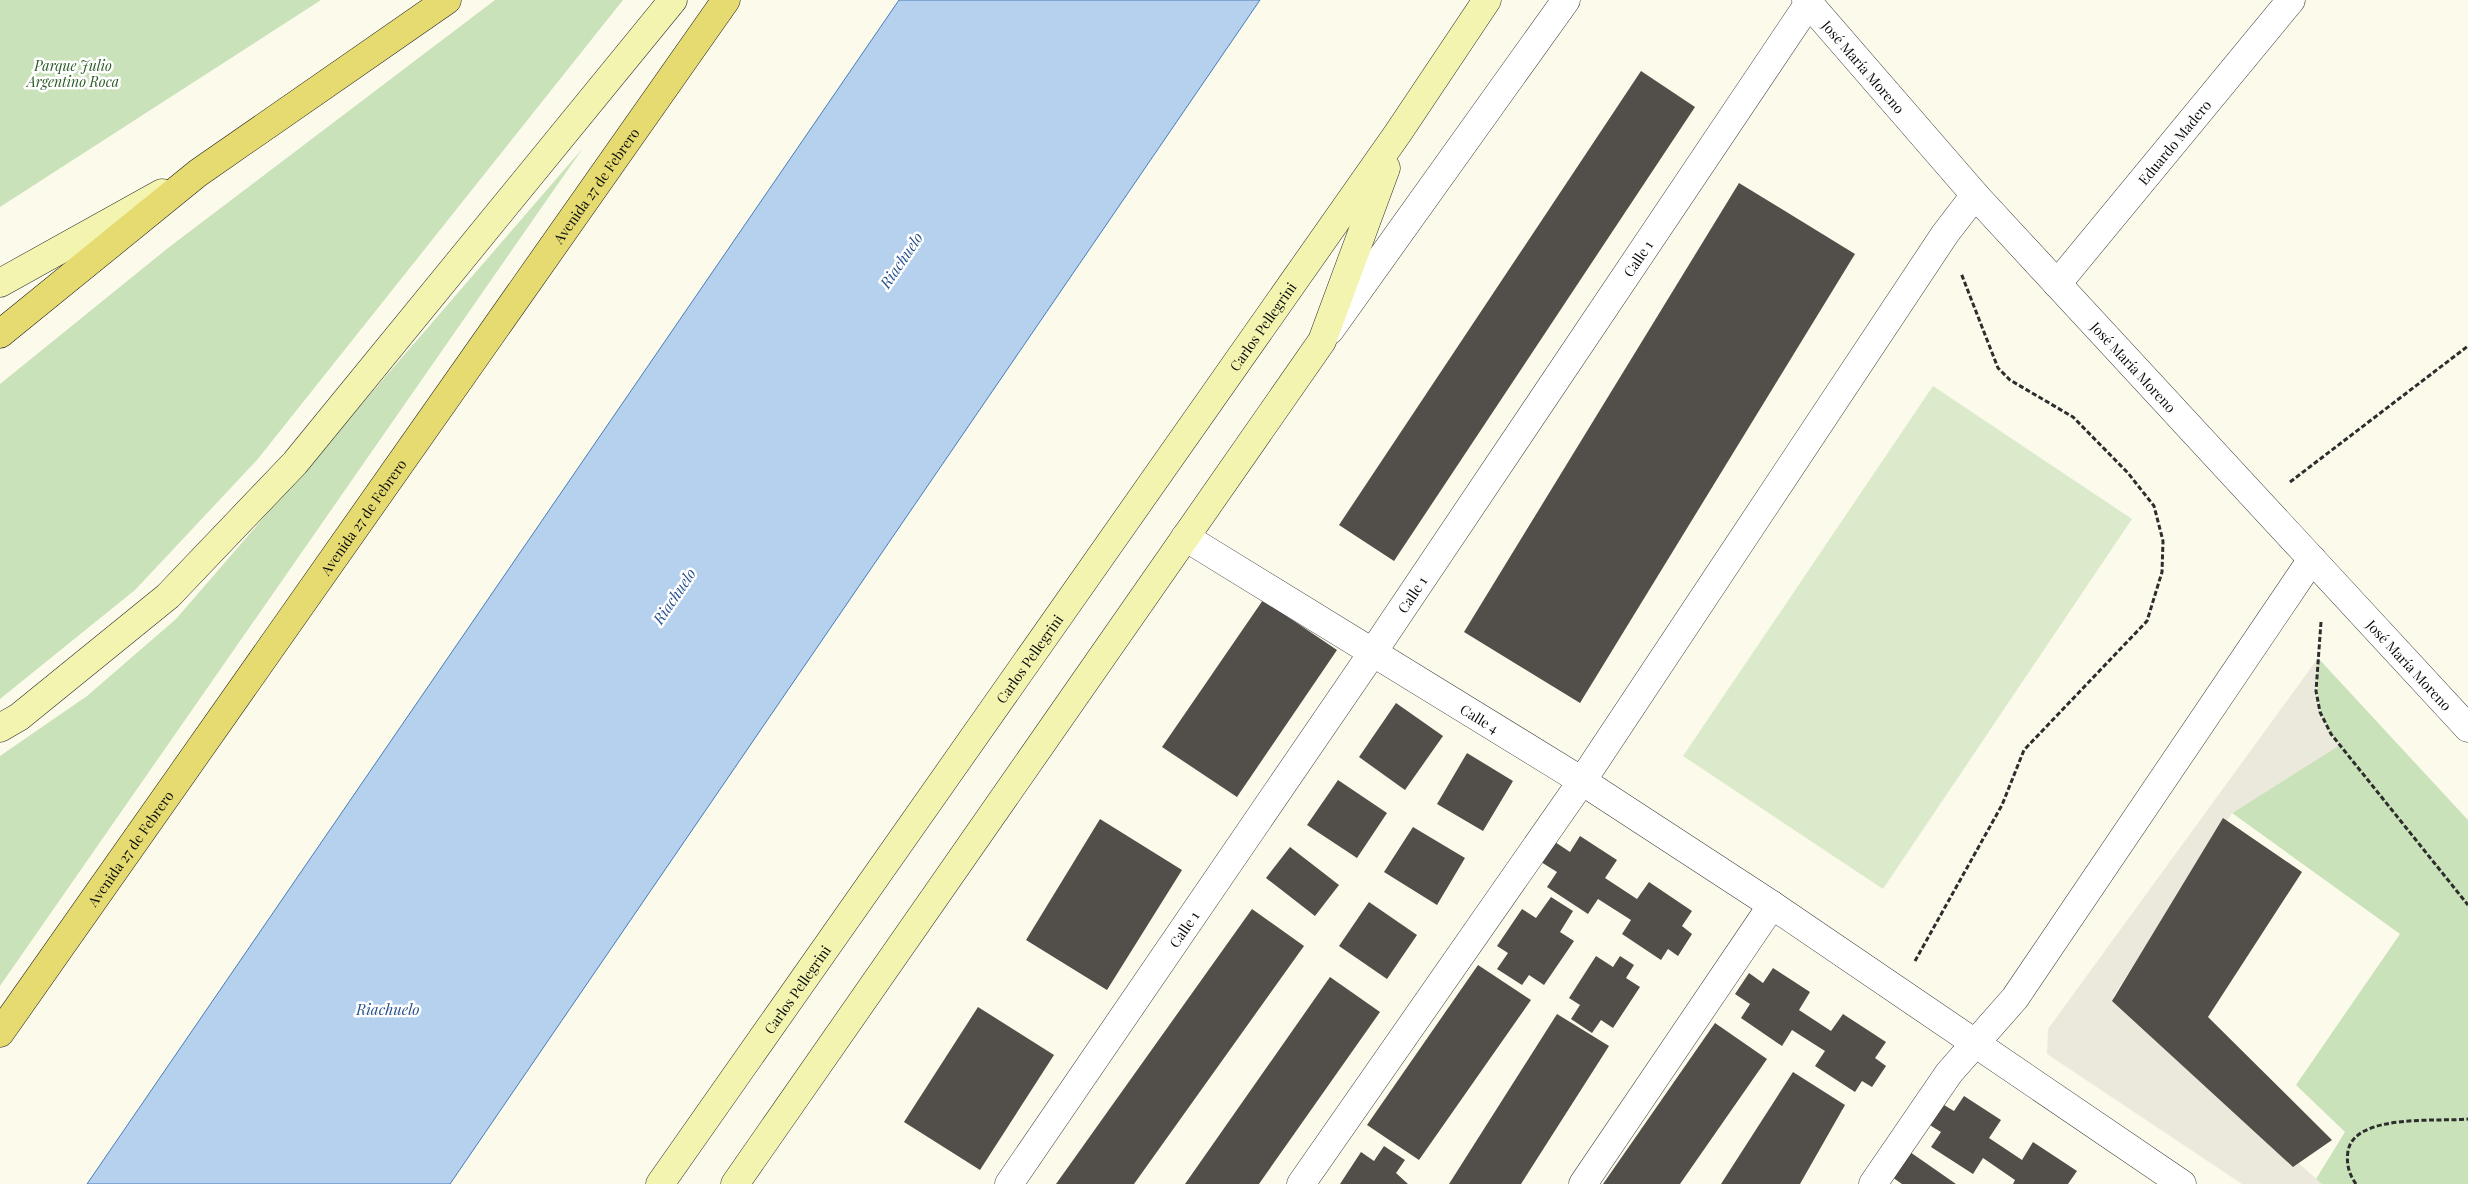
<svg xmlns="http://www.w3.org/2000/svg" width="2468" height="1184" font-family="'Playfair Display',serif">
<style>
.green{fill:#c9e2ba}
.pitch{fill:#dbeaca}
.plaza{fill:#ebe9dc}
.water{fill:#b6d1ed;stroke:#477cba}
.building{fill:#524e49}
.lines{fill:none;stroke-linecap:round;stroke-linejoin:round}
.minor-casing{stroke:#3e3e3e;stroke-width:29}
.secondary-casing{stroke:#2d2d2d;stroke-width:29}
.primary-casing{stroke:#1c1c1c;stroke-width:29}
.path{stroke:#2d2d2d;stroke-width:3;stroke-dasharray:5 2.5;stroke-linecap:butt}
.minor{stroke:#fff;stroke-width:28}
.secondary{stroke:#f2f4af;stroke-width:28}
.primary{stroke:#e6db71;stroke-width:28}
.labels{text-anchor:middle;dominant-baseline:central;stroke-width:5;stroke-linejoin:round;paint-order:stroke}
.park-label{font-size:14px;font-style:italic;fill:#285924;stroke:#fff}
.street-label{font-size:14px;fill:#0b0b0b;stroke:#fff}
.water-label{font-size:15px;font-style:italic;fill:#26508b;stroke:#fff}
</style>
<rect width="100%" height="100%" fill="#fcfbeb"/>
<!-- green -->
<g class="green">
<polygon points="0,0 321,0 0,207"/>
<polygon points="495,0 623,0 257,460 135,590 0,699 0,384 168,248"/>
<polygon points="583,148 0,986 0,756 87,696 176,619"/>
<path d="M2318 658 2468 820V1184H2321L2316 1179 2345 1132 2296 1085 2400 934 2232 813 2339 745C2316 716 2316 693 2318 658Z"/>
</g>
<!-- pitch -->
<polygon class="pitch" points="1933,386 2132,519 1883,889 1683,756"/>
<!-- plaza -->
<polygon class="plaza" points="2318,658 2316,691 2320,711 2331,734 2340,745 2232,813 2113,997 2322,1184 2242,1184 2047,1054 2048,1029"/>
<!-- water -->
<polygon class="water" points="899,0 1260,0 450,1184 87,1184"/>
<!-- building -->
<g class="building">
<polygon points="1641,71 1695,107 1394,561 1339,525"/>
<polygon points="1739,183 1855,254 1580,703 1464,632"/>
<polygon points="1263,600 1337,650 1237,797 1162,747"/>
<polygon points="1396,703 1443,736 1405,790 1359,757"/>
<polygon points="1467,753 1513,781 1483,831 1437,804"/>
<polygon points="1338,780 1387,813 1357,858 1307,825"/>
<polygon points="2223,818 2302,872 2208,1017 2332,1140 2293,1167 2112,1001"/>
<polygon points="1100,819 1182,870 1107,990 1026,940"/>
<polygon points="1413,827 1465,858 1437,905 1384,872"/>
<polygon points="1580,836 1617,860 1605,878 1637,899 1649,882 1692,911 1682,926 1692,934 1678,956 1668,949 1661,960 1622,934 1631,920 1598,899 1588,914 1547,887 1557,872 1541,862 1555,842 1570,852"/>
<polygon points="1290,847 1339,885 1315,916 1266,878"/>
<polygon points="1551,897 1573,911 1560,932 1574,941 1544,985 1529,975 1522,985 1497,969 1508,953 1497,946 1522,909 1536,918"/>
<polygon points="1369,902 1417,935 1387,979 1339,946"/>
<polygon points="1252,909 1304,946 1134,1184 1056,1184"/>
<polygon points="1596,956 1613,967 1620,956 1634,965 1626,978 1640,987 1613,1028 1601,1020 1592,1033 1571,1019 1580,1005 1569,998"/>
<polygon points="1478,965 1531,1000 1419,1160 1367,1125"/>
<polygon points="1773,968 1810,992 1799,1010 1831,1031 1843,1014 1886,1042 1875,1058 1886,1066 1872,1087 1862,1081 1855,1092 1815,1066 1825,1051 1792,1030 1782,1046 1741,1018 1750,1004 1735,994 1749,973 1763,983"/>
<polygon points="1330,977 1380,1012 1259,1184 1185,1184"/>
<polygon points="978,1007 1054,1055 980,1170 904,1122"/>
<polygon points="1557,1014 1609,1046 1521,1184 1449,1184"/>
<polygon points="1715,1023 1767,1059 1680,1184 1603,1184"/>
<polygon points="1793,1072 1845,1105 1800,1184 1721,1184"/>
<polygon points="1964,1096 2001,1120 1989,1138 2022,1160 2033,1142 2077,1171 2068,1184 2013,1184 2015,1180 1983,1158 1973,1174 1931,1147 1941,1132 1925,1122 1939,1102 1954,1111"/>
<polygon points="1384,1146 1405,1160 1396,1173 1408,1184 1340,1184 1361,1152 1374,1161"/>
<polygon points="1910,1152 1956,1184 1902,1184 1892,1177"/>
</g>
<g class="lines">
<defs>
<g id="minor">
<path id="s1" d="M1806 0 1975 195 2468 728"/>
<path id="s2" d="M2057 284 2291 0"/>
<polyline points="1330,330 1566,0"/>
<path id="s3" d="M1185 537 1582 781 1772 905"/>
<path id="s4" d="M1009 1184 1373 652 1809 3"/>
<polyline points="1301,1184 1582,781 1945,234 1975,195"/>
<polyline points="1583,1184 1772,905 2182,1184"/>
<polyline points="1873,1184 1949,1073 2015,998 2312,559"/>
</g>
<g id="secondary">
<polyline points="0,283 162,193"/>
<polyline points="0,728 19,717 168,596 295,463 673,0"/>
<path id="s5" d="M660 1184 1398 133 1487 0"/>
<polyline points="735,1184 1322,341 1386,168"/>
</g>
<g id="primary">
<polyline points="0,334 198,173 447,0"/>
<path id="s6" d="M0 1033 726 0"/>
</g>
</defs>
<!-- minor casing -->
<use href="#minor" class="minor-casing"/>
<!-- secondary casing -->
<use href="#secondary" class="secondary-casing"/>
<!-- primary casing -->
<use href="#primary" class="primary-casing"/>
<!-- path -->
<g class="path">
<polyline points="2290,482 2468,346"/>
<polyline points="2321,622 2316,691 2320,712 2331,734 2468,905"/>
<polyline points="1915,961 2002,805 2024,750 2147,621 2162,572 2163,541 2154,506 2128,473 2073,417 2010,380 1998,368 1961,273"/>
<path d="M2356 1184C2349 1174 2346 1164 2348 1151 2355 1113 2439 1122 2468 1119"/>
</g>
<!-- minor -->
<use href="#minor" class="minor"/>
<!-- secondary -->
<use href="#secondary" class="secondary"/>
<!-- primary -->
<use href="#primary" class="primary"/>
</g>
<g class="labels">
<!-- park labels -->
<g class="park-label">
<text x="73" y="65">Parque Julio<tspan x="73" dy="16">Argentino Roca</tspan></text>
</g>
<!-- street labels -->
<g class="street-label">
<text stroke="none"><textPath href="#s1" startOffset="88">José María Moreno</textPath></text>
<text stroke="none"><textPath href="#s2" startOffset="184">Eduardo Madero</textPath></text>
<text stroke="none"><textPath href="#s6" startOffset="1036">Avenida 27 de Febrero</textPath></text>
<text stroke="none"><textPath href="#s4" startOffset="1119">Calle 1</textPath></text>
<text stroke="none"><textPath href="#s5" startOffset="1048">Carlos Pellegrini</textPath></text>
<text stroke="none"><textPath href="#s1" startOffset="492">José María Moreno</textPath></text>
<text stroke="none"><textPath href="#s6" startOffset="631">Avenida 27 de Febrero</textPath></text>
<text stroke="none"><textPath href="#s4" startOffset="714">Calle 1</textPath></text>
<text stroke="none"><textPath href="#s5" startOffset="642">Carlos Pellegrini</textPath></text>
<text stroke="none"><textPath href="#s1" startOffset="898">José María Moreno</textPath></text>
<text stroke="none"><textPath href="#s3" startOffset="346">Calle 4</textPath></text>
<text stroke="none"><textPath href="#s6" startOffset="226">Avenida 27 de Febrero</textPath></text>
<text stroke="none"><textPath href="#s4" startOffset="309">Calle 1</textPath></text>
<text stroke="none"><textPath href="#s5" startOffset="238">Carlos Pellegrini</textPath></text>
</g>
<!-- water labels -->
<g class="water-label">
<text transform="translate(901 260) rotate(-56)">Riachuelo</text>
<text transform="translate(674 596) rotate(-56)">Riachuelo</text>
<text x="388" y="1009">Riachuelo</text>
</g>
</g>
</svg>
